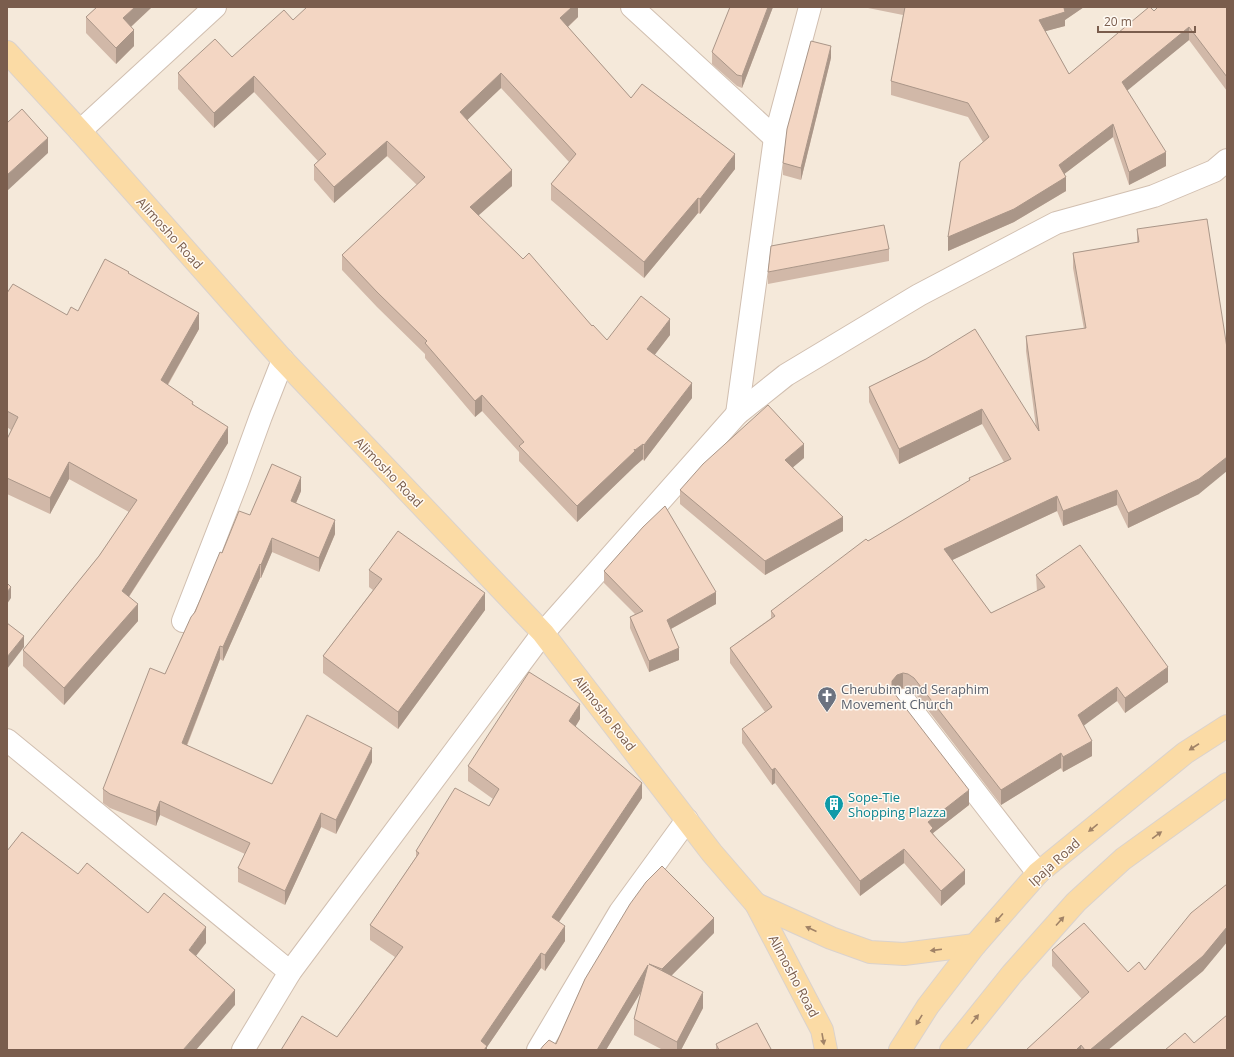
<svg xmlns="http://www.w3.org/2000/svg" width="1234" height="1057" font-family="'Open Sans',sans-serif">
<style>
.residential{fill:#f5e9da}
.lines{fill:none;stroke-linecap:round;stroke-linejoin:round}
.minor-casing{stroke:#d1bfb0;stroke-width:24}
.major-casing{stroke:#dad2cd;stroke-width:24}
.minor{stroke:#fff;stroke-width:22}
.major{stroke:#fbdba5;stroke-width:22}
.wall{fill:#d1b8a8}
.shaded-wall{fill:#aa9688}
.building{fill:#f3d6c3;stroke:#aa9688}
.oneway{fill:#a18367}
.labels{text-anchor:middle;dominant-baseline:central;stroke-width:3;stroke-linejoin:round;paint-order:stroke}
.street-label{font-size:13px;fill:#7a5d4d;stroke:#fffaf3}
.worship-label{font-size:13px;fill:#5b616d;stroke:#fffaf3;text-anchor:start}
.culture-label{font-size:13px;fill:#0d838f;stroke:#fffaf3;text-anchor:start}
</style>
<rect width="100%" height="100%" fill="#fdf6ec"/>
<!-- residential -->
<rect class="residential" x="7" y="7" width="1220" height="1043"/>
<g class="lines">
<defs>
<g id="minor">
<polyline points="632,7 775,138"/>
<polyline points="80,131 215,7"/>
<polyline points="737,414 775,138 810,7"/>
<polyline points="183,621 237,482 261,416 283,360"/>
<polyline points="904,700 1038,873"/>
<polyline points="7,740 290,972"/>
<polyline points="243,1050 290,972 543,633 737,414 786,375 919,295 1056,223 1154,196 1214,171 1227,160"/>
<polyline points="538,1050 620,912 687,820"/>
</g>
<g id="major">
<polyline points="7,52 80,131 283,360 543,633 712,853 756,904 822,1030 826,1050"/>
<polyline points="756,904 831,938 870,952 904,954 975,945"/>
<polyline points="900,1050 928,1006 975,945 1038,873 1185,753 1227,726"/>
<polyline points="951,1050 1012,974 1076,902 1123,859 1227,784"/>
</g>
</defs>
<!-- minor casing -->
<use href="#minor" class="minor-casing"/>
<!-- major casing -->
<use href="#major" class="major-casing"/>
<!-- minor -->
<use href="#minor" class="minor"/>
<!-- major -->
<use href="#major" class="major"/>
</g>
<!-- wall -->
<g class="wall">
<polygon points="97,7 152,7 131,27 134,46 116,64 86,33 86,17"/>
<polygon points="578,7 578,17 568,27 631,98 735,169 700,214 698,213 644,278 551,200 551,184 569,162 501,88 467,120 512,186 478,215 607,340 670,335 654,355 692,398 644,461 643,459 635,466 577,522 519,461 519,452 482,411 475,417 425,358 425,354 377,307 342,270 342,255 417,185 387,156 334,203 314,180 314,165 318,161 254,92 214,128 178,89 178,73 232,57 293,20"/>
<polygon points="773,7 742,88 737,86 712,64 712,52"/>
<polygon points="863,7 1084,7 1065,20 1065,26 1045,31 1069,74 1154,11 1227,7 1227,91 1189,40 1127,90 1166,166 1129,185 1113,137 1064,174 1066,191 1014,222 948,251 983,142 968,117 891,95 891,81 903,15"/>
<polygon points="831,58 801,180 783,175 783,163"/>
<polygon points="1137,229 1199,494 1128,528 1117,505 1063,526 1057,511 952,560 991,613 1037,591 1036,575 1168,682 1125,713 1117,701 1083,725 1092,756 1063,772 1061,768 1001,805 914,692 908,688 903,688 897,690 894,693 969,805 933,833 965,884 941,906 904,863 860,896 775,783 772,785 742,743 742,729 765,712 730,663 730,648 771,618 771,611 868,541 969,481 969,478 1004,462 982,424 899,464 869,402 869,387 926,359 1036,427 1026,351 1026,336 1084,329 1073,268 1073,253 1137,243"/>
<polygon points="889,249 889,261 768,284 768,272"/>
<polygon points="129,274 199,329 168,385 193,404 228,443 129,597 138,621 64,705 23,666 23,650 99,556 129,512 69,479 50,514 7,494 7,439 11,430 7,427 7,293 67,315 78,311"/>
<polygon points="804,458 793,467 843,531 765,575 680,504 680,490"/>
<polygon points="301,491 296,503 335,534 319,572 272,552 261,578 260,578 223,661 220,659 187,746 272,784 372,762 336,834 321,827 285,905 238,882 238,868 245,854 160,815 156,826 110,808 103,803 103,789 165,674 222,553 250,515"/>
<polygon points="369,570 485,610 398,729 323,673 323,656 373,590 369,587"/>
<polygon points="604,571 716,604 671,629 679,660 649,672 630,628 630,617 635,614 604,583"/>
<polygon points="580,719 575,727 642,798 559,922 565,941 545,971 541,968 487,1047 487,1050 337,1037 395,957 370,940 370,925 416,857 416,851 489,806 493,799 468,781 468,766"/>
<polygon points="1227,884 1227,942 1203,971 1108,1050 1026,1050 1082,999 1052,966 1052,950 1128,972 1145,970"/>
<polygon points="714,933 671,976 703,1008 681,1050 663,1050 634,1035 634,1019 641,992 606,1050 540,1050 556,1044 585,979"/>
<polygon points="716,1044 771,1050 716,1050"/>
</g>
<!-- shaded-wall -->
<g class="shaded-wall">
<polygon points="135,7 152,7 123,34 123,18"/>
<polygon points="572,7 578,7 578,17 560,34 560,18"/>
<polygon points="768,7 773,7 742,88 742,76"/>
<polygon points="1064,7 1084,7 1065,20 1065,26 1039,33 1039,20"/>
<polygon points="1189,27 1189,40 1122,95 1122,82"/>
<polygon points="134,30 134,46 116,64 116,48"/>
<polygon points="831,46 831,58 801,180 801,168"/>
<polygon points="501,73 501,88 460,127 460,112"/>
<polygon points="254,76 254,92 214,128 214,113"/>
<polygon points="1113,124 1113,137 1059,178 1059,165"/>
<polygon points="48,138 48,153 7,191 7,175"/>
<polygon points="387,141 387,156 334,203 334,187"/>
<polygon points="1166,152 1166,166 1129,185 1129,172"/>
<polygon points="735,154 735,169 700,214 700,199"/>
<polygon points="512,170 512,186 470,223 470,207"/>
<polygon points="1066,177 1066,191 1014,222 948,251 948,237"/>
<polygon points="698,198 698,213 644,278 644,262"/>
<polygon points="199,313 199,329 161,396 161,380"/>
<polygon points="670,319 670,335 647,365 647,349"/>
<polygon points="692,383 692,398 644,461 644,445"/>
<polygon points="482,395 482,411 475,417 475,401"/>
<polygon points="982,409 982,424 899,464 899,449"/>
<polygon points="228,427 228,443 122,607 122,591"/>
<polygon points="643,444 643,459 635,466 635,450"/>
<polygon points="804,444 804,458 785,474 785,460"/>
<polygon points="635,451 635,466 577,522 577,506"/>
<polygon points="1227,457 1227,471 1199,494 1128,528 1128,513"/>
<polygon points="69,462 69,479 50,514 50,498"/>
<polygon points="301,477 301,491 291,515 291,501"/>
<polygon points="1117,490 1117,505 1063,526 1063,511"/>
<polygon points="1057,496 1057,511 944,564 944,549"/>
<polygon points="843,517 843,531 765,575 765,561"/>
<polygon points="335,520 335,534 319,572 319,558"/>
<polygon points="272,538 272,552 261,578 261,565"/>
<polygon points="260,564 260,578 223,661 223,647"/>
<polygon points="11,587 11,598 7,604 7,592"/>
<polygon points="716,592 716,604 667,631 667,620"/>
<polygon points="485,593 485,610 398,729 398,712"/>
<polygon points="138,604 138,621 64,705 64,688"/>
<polygon points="24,636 24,647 7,669 7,657"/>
<polygon points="220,646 220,659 182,757 182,743"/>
<polygon points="679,648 679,660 649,672 649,661"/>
<polygon points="1168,667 1168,682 1125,713 1125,698"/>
<polygon points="903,673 903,688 897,690 892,696 892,681 897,675"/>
<polygon points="1117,687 1117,701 1078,730 1078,715"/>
<polygon points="580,704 580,719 569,737 569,721"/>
<polygon points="1092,741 1092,756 1063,772 1063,757"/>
<polygon points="372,748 372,762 336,834 336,820"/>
<polygon points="1061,753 1061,768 1001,805 1001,790"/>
<polygon points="775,768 775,783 772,785 772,770"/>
<polygon points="642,783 642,798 552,932 552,917"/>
<polygon points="969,790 969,805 933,833 933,843 928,822"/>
<polygon points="160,801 160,815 156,826 156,812"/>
<polygon points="321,813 321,827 285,905 285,891"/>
<polygon points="904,849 904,863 860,896 860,881"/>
<polygon points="965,870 965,884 941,906 941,891"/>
<polygon points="714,918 714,933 662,985 662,969"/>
<polygon points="565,926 565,941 545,971 545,955"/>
<polygon points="206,927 206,943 189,965 189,950"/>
<polygon points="1227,927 1227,942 1203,971 1108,1050 1090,1050"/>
<polygon points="541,953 541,968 487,1047 487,1050 481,1050 481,1041"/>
<polygon points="648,965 648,980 606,1050 597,1050"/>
<polygon points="235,990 235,1005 196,1050 183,1050"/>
<polygon points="703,992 703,1008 681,1050 677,1050 677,1042"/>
<polygon points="1081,1045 1081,1050 1076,1050"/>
</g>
<!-- building -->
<g class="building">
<polygon points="97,7 135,7 123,18 134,30 116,48 86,17"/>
<polygon points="307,7 572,7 560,18 631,98 642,84 735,154 700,199 698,198 644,262 551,184 576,154 501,73 460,112 512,170 470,207 523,259 529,253 592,326 593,325 607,340 641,296 670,319 647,349 692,383 644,445 643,444 635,450 634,449 635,451 577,506 519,446 524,442 482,395 475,401 425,343 427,341 377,292 342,255 425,177 387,141 334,187 314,165 326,154 254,76 214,113 178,73 215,39 232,57 284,10 293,20"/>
<polygon points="730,7 768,7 742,76 737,75 712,52"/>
<polygon points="905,7 1064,7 1064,8 1065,12 1039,20 1069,74 1149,7 1150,7 1154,11 1158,7 1227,7 1227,77 1189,27 1122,82 1166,152 1129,172 1113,124 1059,165 1066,177 1014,209 948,237 960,162 989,137 968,103 891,81"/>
<polygon points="811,41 831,46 801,168 783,163 787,129"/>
<polygon points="22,109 48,138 7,175 7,123"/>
<polygon points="1207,219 1227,348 1227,457 1199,479 1128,513 1117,490 1063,511 1057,496 944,549 991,613 1045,587 1036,575 1080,545 1168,667 1125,698 1117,687 1078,715 1092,741 1063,757 1061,753 1001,790 914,678 908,674 903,673 897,675 892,681 892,687 894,693 969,790 928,822 933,828 930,831 965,870 941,891 904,849 860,881 775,768 772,770 742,729 772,707 730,648 775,616 771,611 866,539 868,541 970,480 969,478 1011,459 982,409 899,449 869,387 926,359 975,329 1039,431 1026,336 1086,328 1073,253 1139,242 1137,229"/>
<polygon points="884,225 889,249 768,272 771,246"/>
<polygon points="105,259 129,272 128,273 199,313 161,380 193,402 192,404 228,427 122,591 138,604 64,688 23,650 99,556 137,500 69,462 50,498 7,478 7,439 18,417 7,411 7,293 13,284 67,315 71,307 78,311"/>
<polygon points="768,405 804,444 785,460 843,517 765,561 680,490 703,464"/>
<polygon points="272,464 301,477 291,501 335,520 319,558 272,538 261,565 260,564 223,647 220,646 182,743 272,784 307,715 372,748 336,820 321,813 285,891 238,868 250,843 160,801 156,812 110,794 103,789 150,668 165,674 191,617 195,612 220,552 222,553 239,511 250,515"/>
<polygon points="665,506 716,592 667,620 679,648 649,661 630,617 643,611 604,571 643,527"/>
<polygon points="398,531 485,593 398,712 323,656 382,579 369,570"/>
<polygon points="7,583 11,587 7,592"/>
<polygon points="7,623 24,636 7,657"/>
<polygon points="529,672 580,704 569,721 642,783 552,917 565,926 545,955 541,953 481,1041 487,1046 484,1050 281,1050 302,1016 337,1037 403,947 370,925 419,853 416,851 455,788 489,806 499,789 468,766"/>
<polygon points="22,832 78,874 87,863 148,913 164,893 206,927 189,950 235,990 183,1050 7,1050 7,851"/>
<polygon points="662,866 714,918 662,969 649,964 703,992 677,1042 634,1019 648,965 597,1050 540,1050 543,1046 549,1040 556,1044 585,979 630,904 646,882"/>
<polygon points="1227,884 1227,927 1203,956 1090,1050 1085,1050 1081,1045 1076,1050 1026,1050 1089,992 1052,950 1084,923 1128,972 1139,962 1145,970 1191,913"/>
<polygon points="1227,1015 1227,1050 1165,1050 1185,1033 1194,1043"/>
<polygon points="757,1023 771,1049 769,1050 719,1050 716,1044"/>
</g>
<!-- one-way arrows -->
<defs><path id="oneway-solid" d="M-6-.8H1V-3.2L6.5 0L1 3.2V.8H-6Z"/></defs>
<g class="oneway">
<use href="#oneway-solid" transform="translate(1194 747) rotate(147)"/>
<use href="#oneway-solid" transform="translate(1093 828) rotate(141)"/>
<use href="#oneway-solid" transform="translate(1157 835) rotate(-36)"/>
<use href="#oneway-solid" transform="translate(999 918) rotate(131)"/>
<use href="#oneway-solid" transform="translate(1060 921) rotate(-48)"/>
<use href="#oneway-solid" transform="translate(811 929) rotate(-156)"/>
<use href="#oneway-solid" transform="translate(936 950) rotate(173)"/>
<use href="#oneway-solid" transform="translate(975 1019) rotate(-51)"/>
<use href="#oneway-solid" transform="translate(919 1020) rotate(122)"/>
<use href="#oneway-solid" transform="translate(823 1039) rotate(80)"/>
</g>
<!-- icons -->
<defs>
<symbol id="church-pin" viewBox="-11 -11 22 30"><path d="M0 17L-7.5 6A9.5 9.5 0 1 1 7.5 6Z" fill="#6b7280" stroke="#fffaf3"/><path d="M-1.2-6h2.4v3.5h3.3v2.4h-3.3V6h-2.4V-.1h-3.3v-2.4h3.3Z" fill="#fff"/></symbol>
<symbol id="building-pin" viewBox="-11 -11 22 30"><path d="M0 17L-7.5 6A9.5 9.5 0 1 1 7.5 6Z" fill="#0f9aa8" stroke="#fffaf3"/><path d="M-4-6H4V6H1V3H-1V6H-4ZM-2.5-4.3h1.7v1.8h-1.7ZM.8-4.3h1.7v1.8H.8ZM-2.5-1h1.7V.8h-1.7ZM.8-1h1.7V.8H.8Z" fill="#fff"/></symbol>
</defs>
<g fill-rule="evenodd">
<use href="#church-pin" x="816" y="685" width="22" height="30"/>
<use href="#building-pin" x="823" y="793" width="22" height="30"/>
</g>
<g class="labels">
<!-- street labels -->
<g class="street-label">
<text transform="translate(170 233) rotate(48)">Alimosho Road</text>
<text transform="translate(389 472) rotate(46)">Alimosho Road</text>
<text transform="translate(605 713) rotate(52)">Alimosho Road</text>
<text transform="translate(1054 862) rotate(-42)">Ipaja Road</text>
<text transform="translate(794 976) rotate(62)">Alimosho Road</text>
</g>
<!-- worship labels -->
<g class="worship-label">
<text x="841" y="689">Cherubim and Seraphim<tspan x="841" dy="15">Movement Church</tspan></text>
</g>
<!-- culture labels -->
<g class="culture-label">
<text x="848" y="797">Sope-Tie<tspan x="848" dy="15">Shopping Plazza</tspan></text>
</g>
</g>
<!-- border -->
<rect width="1234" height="1057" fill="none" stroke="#7a5d4d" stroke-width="16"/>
<!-- scale -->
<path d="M1098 26v6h97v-6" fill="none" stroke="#7a5d4d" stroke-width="2"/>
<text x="1104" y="26" font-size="12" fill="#7a5d4d" stroke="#fffaf3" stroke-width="3" paint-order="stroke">20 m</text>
</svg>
